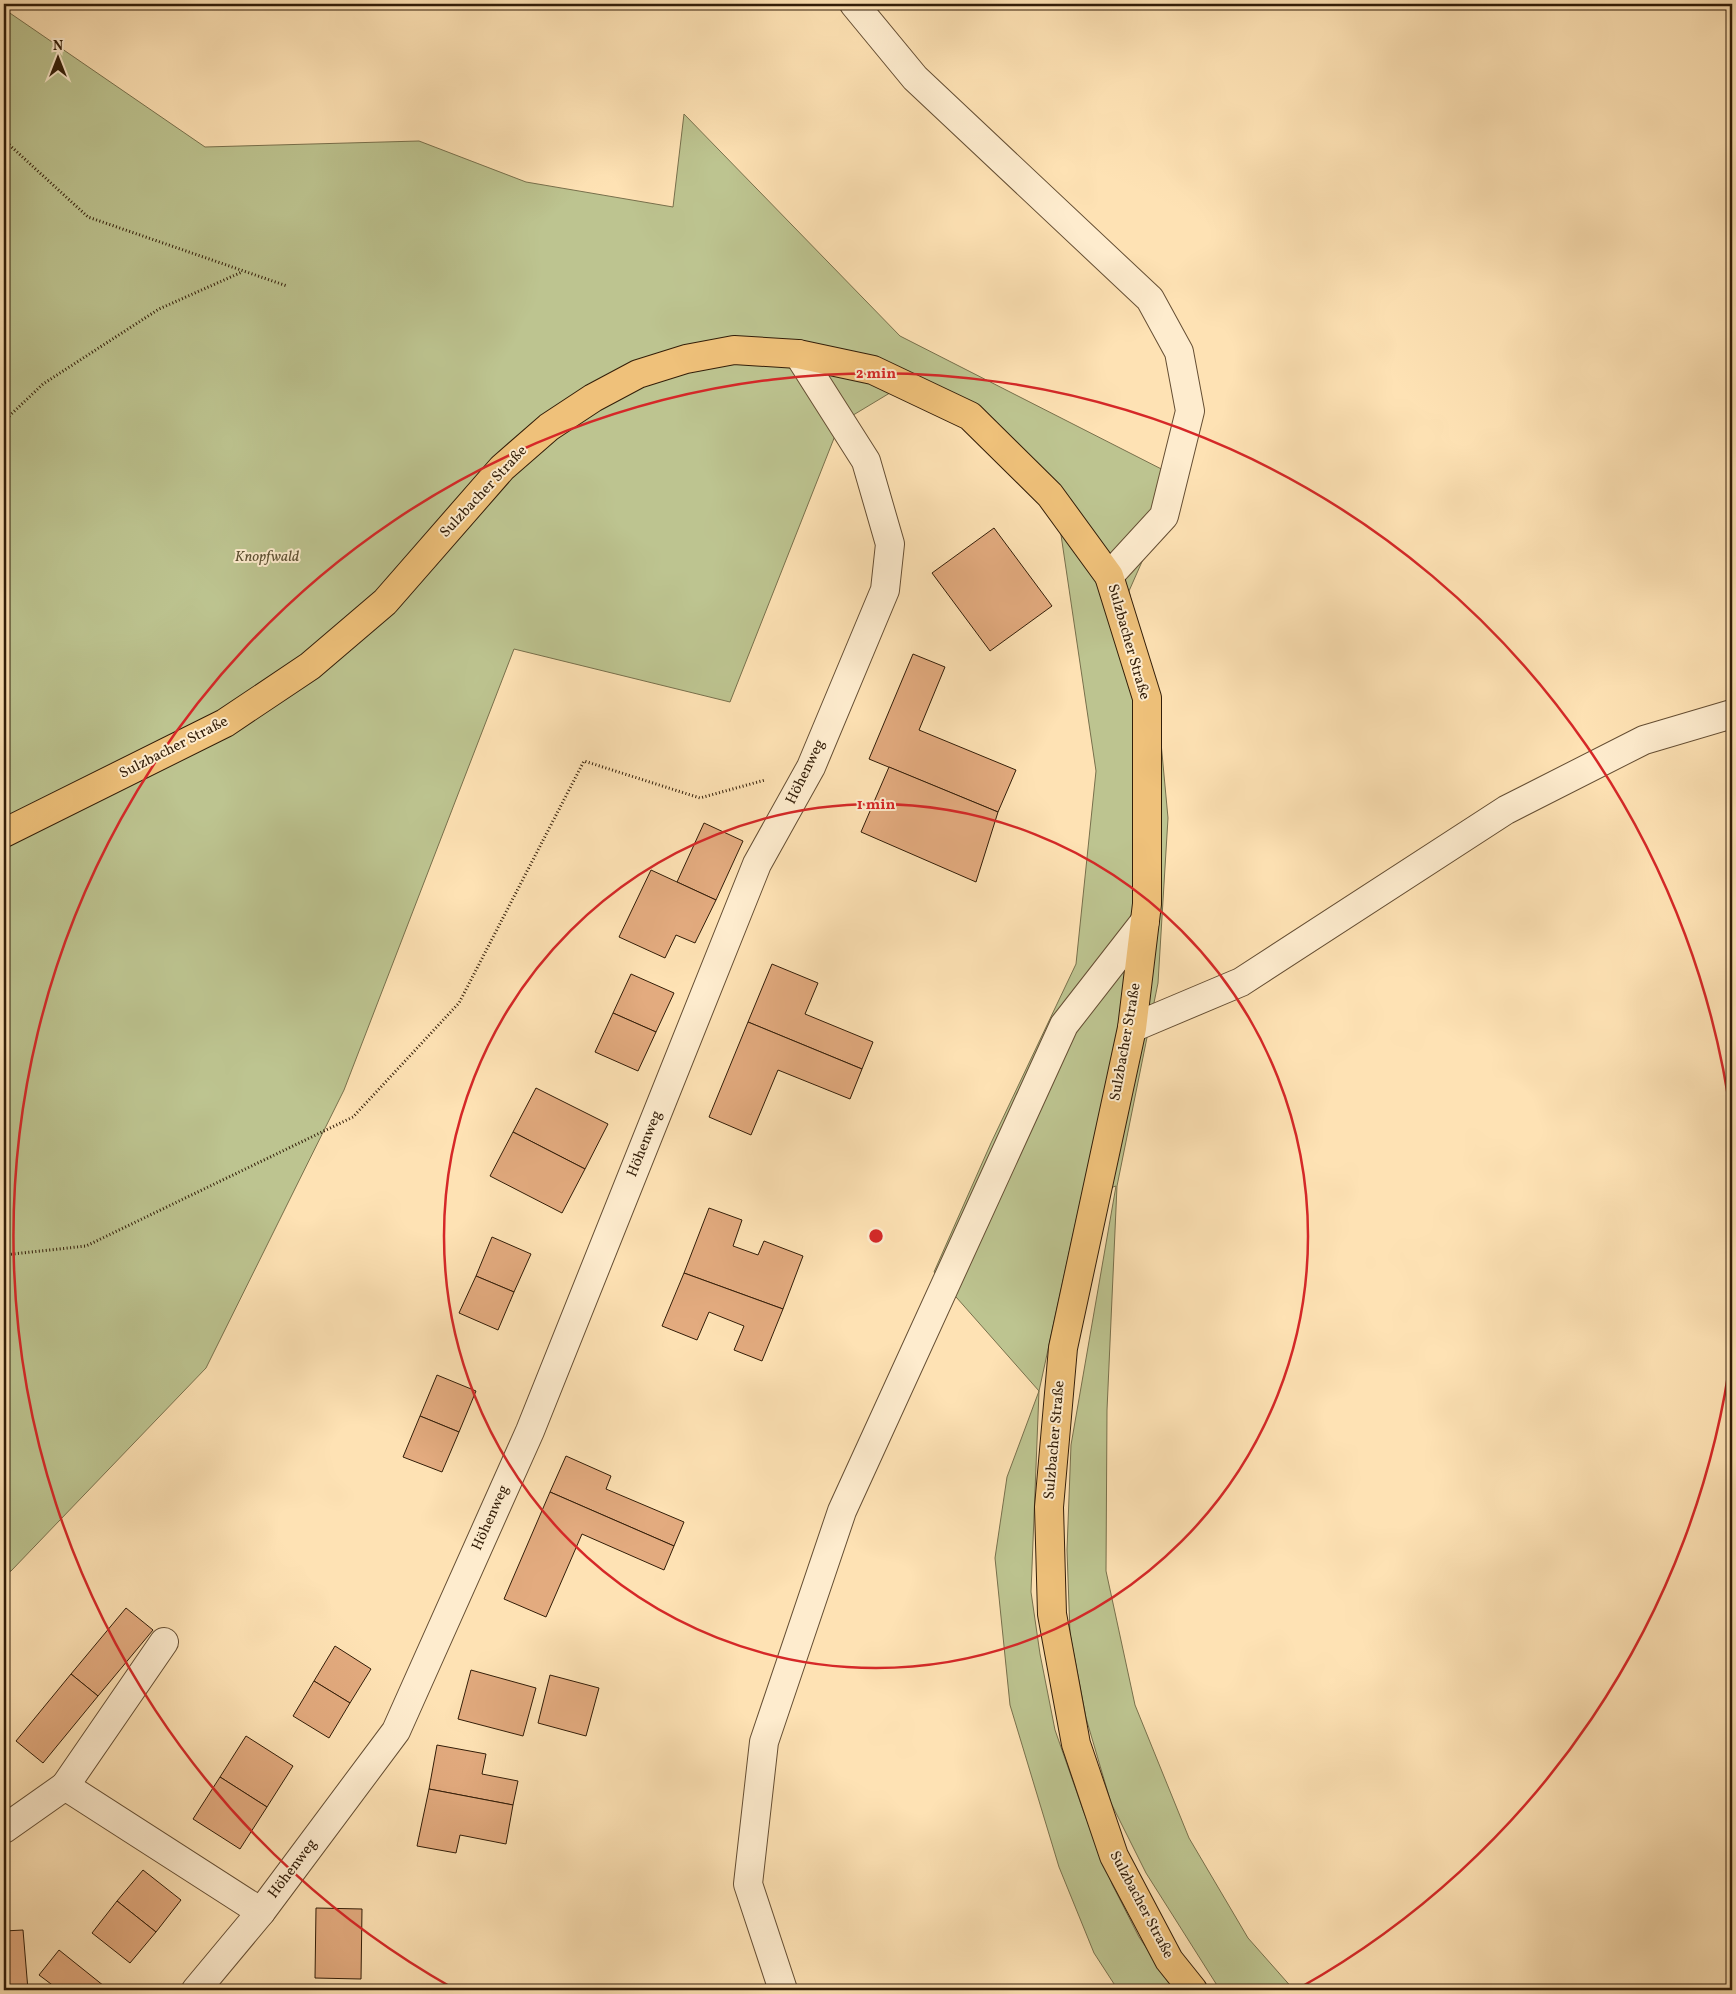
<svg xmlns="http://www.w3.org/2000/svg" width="1736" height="1994" font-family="Vollkorn,serif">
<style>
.green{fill:#bdc490;stroke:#78704c}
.building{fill:#e3ab7f;stroke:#321d08}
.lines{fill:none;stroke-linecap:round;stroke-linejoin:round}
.minor-casing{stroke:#654e33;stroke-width:30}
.major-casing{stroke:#321d08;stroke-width:30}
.path{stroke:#321d08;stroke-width:3;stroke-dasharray:1 2.5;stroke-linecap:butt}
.minor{stroke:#feecce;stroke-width:28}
.major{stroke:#efc17a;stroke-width:28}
.ring{fill:none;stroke:#d62828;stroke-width:2.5}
.labels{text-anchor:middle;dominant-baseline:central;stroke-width:4;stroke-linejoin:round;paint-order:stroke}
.street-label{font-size:15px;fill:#321d08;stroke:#feecce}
.park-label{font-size:15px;font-style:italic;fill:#5c4f31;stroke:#feecce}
.centre{fill:#d62828;stroke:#feecce;stroke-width:2.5}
.ring-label{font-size:15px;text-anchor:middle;font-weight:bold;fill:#d62828;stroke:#feecce;stroke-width:4;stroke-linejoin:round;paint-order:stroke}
</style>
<rect width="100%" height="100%" fill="#fee2b4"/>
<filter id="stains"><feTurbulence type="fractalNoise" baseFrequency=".004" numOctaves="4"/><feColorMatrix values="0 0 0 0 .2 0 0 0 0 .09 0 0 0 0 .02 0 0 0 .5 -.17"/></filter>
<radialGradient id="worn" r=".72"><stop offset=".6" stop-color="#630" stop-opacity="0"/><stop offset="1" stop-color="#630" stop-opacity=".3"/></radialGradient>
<!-- green -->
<polygon class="green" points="4,9 205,147 419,141 526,182 673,207 684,114 900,336 1179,478 1129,591 1159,721 1168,818 1158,983 1117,1186 1107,1410 1106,1571 1135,1705 1189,1838 1248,1938 1294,1990 1220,1990 1146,1873 1111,1803 1086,1718 1070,1634 1067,1550 1071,1445 1116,1186 1081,1198 1039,1391 1031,1592 1040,1654 1055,1730 1083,1810 1112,1884 1139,1937 1175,1990 1118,1990 1094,1953 1059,1867 1010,1705 995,1558 1007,1477 1039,1391 934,1272 991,1143 1076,964 1096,771 1056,501 918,376 840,423 730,702 514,649 344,1090 206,1368 11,1571 4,1574"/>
<!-- building -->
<g class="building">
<polygon points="994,528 1052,606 990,651 932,573"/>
<polygon points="913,654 945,667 919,730 1016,770 998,812 869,759"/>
<polygon points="889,767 998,812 976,882 861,832"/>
<polygon points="704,823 743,841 716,900 677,882"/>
<polygon points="651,870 716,900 695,943 676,935 665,958 619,937"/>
<polygon points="772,964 818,983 805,1014 873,1042 862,1069 748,1022"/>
<polygon points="631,974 674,993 656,1032 613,1013"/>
<polygon points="613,1013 656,1032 638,1071 595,1052"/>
<polygon points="748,1022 862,1069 850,1099 778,1070 751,1135 709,1117"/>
<polygon points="536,1088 608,1124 585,1169 513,1132"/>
<polygon points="513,1132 585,1169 562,1213 490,1176"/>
<polygon points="709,1208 742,1220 733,1246 758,1255 764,1241 803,1256 783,1309 684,1273"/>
<polygon points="492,1237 531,1254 514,1292 476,1276"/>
<polygon points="684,1273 783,1309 762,1361 734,1350 744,1326 709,1312 697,1340 662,1326"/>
<polygon points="476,1276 514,1292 498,1330 459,1313"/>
<polygon points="437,1375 476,1391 459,1432 420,1416"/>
<polygon points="420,1416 459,1432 442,1472 403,1457"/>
<polygon points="566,1456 611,1476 606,1489 684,1522 674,1546 550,1492"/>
<polygon points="550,1492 674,1546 664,1570 582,1534 546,1617 504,1599"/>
<polygon points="126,1608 153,1630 98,1696 71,1674"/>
<polygon points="335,1646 371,1669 350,1703 314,1681"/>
<polygon points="471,1670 536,1688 523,1736 458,1719"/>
<polygon points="71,1674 98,1696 43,1763 16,1741"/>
<polygon points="550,1675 599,1688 586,1736 538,1723"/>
<polygon points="314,1681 350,1703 329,1738 293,1716"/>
<polygon points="246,1736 293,1766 267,1807 220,1777"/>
<polygon points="437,1745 486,1754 482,1774 518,1781 513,1805 429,1789"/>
<polygon points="220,1777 267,1807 240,1849 193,1819"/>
<polygon points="429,1789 513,1805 506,1844 460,1835 456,1853 417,1846"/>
<polygon points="143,1870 181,1900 156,1932 117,1901"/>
<polygon points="117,1901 156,1932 130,1963 92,1933"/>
<polygon points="316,1908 362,1909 361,1979 315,1978"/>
<polygon points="23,1930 28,1990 4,1990 4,1931"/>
<polygon points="59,1950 109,1990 59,1990 39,1975"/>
</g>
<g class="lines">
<defs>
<g id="minor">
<polyline points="854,4 915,78 1150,299 1179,352 1190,411 1164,516 1109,576"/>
<polyline points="1132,1028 1241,982 1506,810 1644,740 1732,714"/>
<polyline points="65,1786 164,1642"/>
<polyline points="4,1829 65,1786 261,1912"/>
<polyline points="196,1990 261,1912 396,1731 530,1431 757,864 811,767 885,590 890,544 866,461 798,354"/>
<polyline points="783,1990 748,1884 764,1742 842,1511 1064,1025 1145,921"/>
</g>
<polyline id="major" points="4,833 225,723 310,666 385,602 502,468 549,427 593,398 638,374 686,359 734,350 798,354 873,370 970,416 1050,495 1109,576 1147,698 1147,904 1132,1028 1063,1348 1049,1507 1052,1614 1076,1744 1114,1856 1169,1960 1193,1990"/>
</defs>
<!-- minor casing -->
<use href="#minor" class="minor-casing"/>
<!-- major casing -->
<use href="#major" class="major-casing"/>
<!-- path -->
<g class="path">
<polyline points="4,140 88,217 287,286"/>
<polyline points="4,421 43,384 159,309 242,272"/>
<polyline points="4,1255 86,1246 353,1117 459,1003 584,761 700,798 765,780"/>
</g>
<!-- minor -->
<use href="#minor" class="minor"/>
<!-- major -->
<use href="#major" class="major"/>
</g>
<!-- distance rings -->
<g class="ring">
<circle cx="876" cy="1236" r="432"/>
<path d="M1732 1349A863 863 0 0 1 1301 1987M451 1987A863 863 0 1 1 1732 1123"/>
</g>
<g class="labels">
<!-- street labels -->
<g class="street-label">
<text transform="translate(484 492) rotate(-47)">Sulzbacher Straße</text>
<text transform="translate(1128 642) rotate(74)">Sulzbacher Straße</text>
<text transform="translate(174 748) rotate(-27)">Sulzbacher Straße</text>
<text transform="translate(806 772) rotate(-64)">Höhenweg</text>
<text transform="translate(1126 1042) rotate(-80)">Sulzbacher Straße</text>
<text transform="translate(645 1144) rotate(-68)">Höhenweg</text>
<text transform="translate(1055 1440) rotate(-85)">Sulzbacher Straße</text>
<text transform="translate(491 1518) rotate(-66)">Höhenweg</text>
<text transform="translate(293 1869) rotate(-53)">Höhenweg</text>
<text transform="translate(1141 1905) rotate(62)">Sulzbacher Straße</text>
</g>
<!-- park labels -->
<g class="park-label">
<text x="267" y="557">Knopfwald</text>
</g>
</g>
<circle cx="876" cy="1236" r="8" class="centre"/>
<g class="ring-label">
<text x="876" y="378">2 min</text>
<text x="876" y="809">1 min</text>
</g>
<!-- margin -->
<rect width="1736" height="1994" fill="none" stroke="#fee2b4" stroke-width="20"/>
<rect x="5" y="5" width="1726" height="1984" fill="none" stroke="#321d08" stroke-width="2.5"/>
<rect x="10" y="10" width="1716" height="1974" fill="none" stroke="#321d08"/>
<!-- north arrow -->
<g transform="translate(58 58)" stroke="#feecce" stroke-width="4" paint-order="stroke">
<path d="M0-4L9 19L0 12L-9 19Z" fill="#321d08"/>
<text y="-8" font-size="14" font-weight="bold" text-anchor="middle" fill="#321d08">N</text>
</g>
<rect width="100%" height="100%" filter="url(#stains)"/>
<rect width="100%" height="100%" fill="url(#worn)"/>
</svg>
